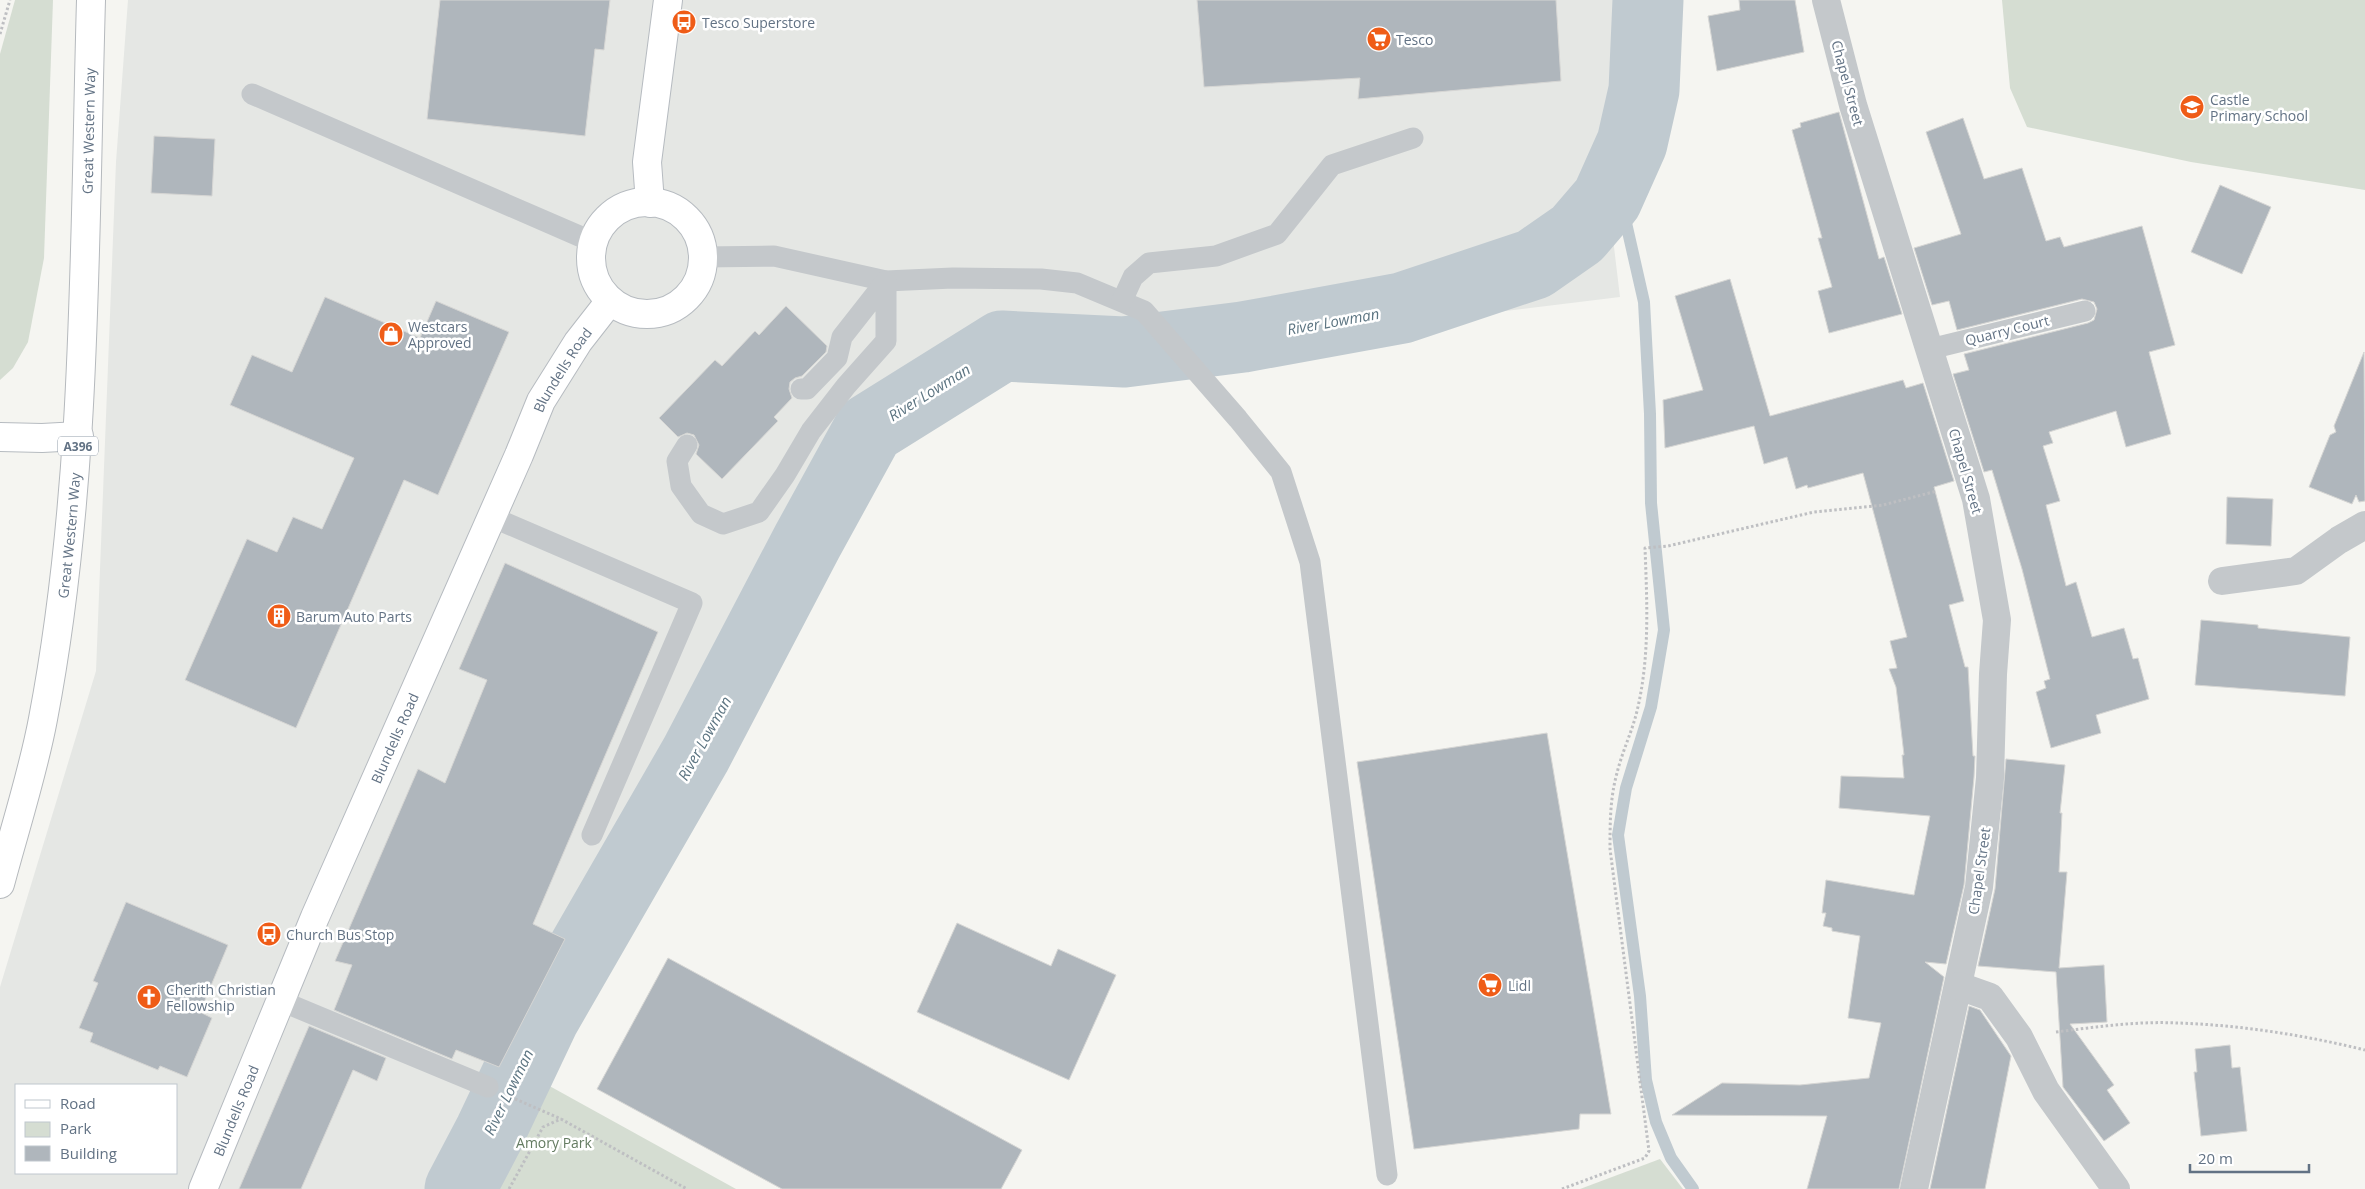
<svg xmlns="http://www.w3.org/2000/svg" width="2365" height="1189" font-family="'Open Sans',sans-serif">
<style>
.built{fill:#e5e7e4;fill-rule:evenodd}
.green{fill:#d5ddd2}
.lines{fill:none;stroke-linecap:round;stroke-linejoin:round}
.stream{stroke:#c0cad0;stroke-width:12}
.river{stroke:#c0cad0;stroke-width:71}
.building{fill:#afb6bc;stroke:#d6d6d4}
.secondary-casing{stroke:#b6bbc0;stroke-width:30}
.primary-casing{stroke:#b5b9bd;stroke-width:30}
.path{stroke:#bebfc2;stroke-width:3;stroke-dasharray:2.5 2.5;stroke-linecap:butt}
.lane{stroke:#c4c8cb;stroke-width:21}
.street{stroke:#c4c8cb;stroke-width:28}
.secondary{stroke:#fff;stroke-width:28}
.primary{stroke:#fff;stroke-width:28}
.labels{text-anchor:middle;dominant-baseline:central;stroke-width:5;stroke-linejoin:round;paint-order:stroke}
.shield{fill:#fff;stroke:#919ca9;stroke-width:1}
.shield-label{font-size:12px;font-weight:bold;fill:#627284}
.poi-label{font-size:14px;fill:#627284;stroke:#fff;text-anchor:start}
.street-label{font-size:14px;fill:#627284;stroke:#fff}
.park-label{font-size:14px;fill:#647b61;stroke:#fff}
.water-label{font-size:15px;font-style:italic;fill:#5d7582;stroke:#fff}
</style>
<rect width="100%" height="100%" fill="#f5f5f1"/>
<!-- built -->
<path class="built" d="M128 0H1637L1635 63 1622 139 1595 194 1611 222 1620 297 1139 356 1038 362 982 381 907 422 849 492 475 1189H0V987L96 671 116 162ZM16 1085H176V1173H16Z"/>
<!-- green -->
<g class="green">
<polygon points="15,0 53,0 44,258 28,342 13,368 0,380 0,54"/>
<polygon points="2002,0 2365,0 2365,190 2191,162 2027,127 2010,88"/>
<polygon points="535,1078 736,1189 475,1189"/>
<polygon points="1660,1159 1683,1189 1580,1189"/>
</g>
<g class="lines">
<!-- stream -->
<polyline class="stream" points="1607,199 1624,214 1644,302 1650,414 1651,503 1664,630 1651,707 1626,788 1618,835 1640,996 1646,1080 1656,1122 1671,1158 1693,1189"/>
<!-- river -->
<polyline class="river" points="460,1189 490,1132 544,1018 696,754 807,542 869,429 1002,346 1124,352 1243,337 1402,308 1534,264 1577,234 1607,199 1632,143 1644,90 1648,0"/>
</g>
<!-- building -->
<g class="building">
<polygon points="440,0 610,0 604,50 595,49 585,136 427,119"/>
<polygon points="1197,0 1556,0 1561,81 1358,99 1360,78 1204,87"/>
<polygon points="1739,0 1795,0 1804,52 1717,71 1708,16 1740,10"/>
<polygon points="1839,112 1879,259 1884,257 1902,314 1829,333 1818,291 1832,287 1818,238 1822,238 1792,130 1801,127 1800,123"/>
<polygon points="1963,118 1984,179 2022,168 2046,241 2060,237 2064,247 2142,226 2175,345 2149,352 2171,434 2126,447 2116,411 2049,432 2053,443 2043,446 2060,501 2046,505 2066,586 2076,582 2092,637 2124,628 2133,659 2138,658 2149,699 2096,715 2101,733 2051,748 2036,692 2046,688 2044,681 2050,679 2022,569 1992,470 1984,472 1953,374 1969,370 1964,354 2088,323 2094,320 2097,309 2094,302 2082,299 1957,330 1949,301 1932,305 1914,248 1961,234 1926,132"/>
<polygon points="154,136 215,139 212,196 151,193"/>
<polygon points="2220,185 2271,207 2242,274 2191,252"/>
<polygon points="1730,279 1770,416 1903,380 1906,388 1923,383 1954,481 1934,487 1964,601 1949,605 1965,667 1968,667 1973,756 1975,756 1974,777 1964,885 1946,964 1925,962 1944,977 1899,1189 1807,1189 1827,1116 1672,1115 1722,1083 1800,1085 1869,1078 1881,1023 1848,1018 1860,936 1832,931 1832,928 1823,926 1826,913 1822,913 1826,880 1914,895 1930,816 1839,808 1841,776 1904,778 1902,755 1904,755 1898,703 1896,687 1889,669 1897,668 1890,641 1907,637 1863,473 1808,488 1807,485 1796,489 1787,457 1764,464 1754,426 1665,448 1663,400 1703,390 1675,296"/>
<polygon points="325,297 420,338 436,301 509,332 438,495 404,480 296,728 185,680 247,539 277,552 293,517 322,529 354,458 230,405 252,355 292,372"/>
<polygon points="786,306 827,346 826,352 802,376 795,378 790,382 789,389 792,398 774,417 778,421 722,479 696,454 699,445 694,435 687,433 678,437 659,418 715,360 722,366 755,331 759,335"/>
<polygon points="2364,352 2365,501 2359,502 2356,495 2352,504 2309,487 2330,435 2336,432 2334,426"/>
<polygon points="2227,497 2273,499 2271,546 2226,544"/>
<polygon points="505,563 658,632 533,924 565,939 499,1067 456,1050 452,1059 334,1010 352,965 335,961 418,769 445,783 487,680 459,669"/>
<polygon points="2201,620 2258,625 2258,628 2350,637 2345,696 2195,685"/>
<polygon points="1547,733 1611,1114 1580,1114 1579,1129 1414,1149 1357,762"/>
<polygon points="2006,759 2065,765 2060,813 2062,813 2059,872 2067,872 2059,968 2104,965 2107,1022 2070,1024 2114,1085 2107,1090 2130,1123 2104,1141 2063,1087 2056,972 1978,966 1995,889"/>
<polygon points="126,902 228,945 200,1012 212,1018 187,1077 160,1066 158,1070 90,1042 93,1033 79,1028 98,983 93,981"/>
<polygon points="957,923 1051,966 1058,949 1116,975 1069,1080 917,1012"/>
<polygon points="668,958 1022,1150 1001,1189 782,1189 597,1089"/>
<polygon points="1969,1006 1980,1010 2011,1056 1985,1189 1930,1189"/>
<polygon points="309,1026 386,1058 377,1081 353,1070 301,1189 239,1189"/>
<polygon points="2230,1045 2232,1068 2240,1067 2247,1131 2201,1136 2194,1072 2197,1072 2195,1049"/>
</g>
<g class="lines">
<defs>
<g id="secondary">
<circle cx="647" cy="258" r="56"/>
<polyline points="650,203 647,162 668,0"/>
<polyline points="0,437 42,438 79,436"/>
<path id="s1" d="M203 1189 315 917 519 455 541 401 578 342 610 301"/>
</g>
<g id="primary">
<path id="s2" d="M0 884C14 831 33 773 43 719 88 483 84 240 91 0"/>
</g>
</defs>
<!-- secondary casing -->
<use href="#secondary" class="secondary-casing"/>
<!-- primary casing -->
<use href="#primary" class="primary-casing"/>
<!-- path -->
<g class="path">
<polyline points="0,34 10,0"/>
<path d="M2056 1032C2096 1027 2136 1021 2177 1023 2240 1025 2304 1035 2365 1050"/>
<polyline points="515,1099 561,1119 687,1189"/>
<polyline points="509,1189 543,1127 561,1119"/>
<path d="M1562 1189 1645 1158 1649 1151 1610 849C1610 823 1610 798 1617 773 1622 752 1632 732 1637 711 1650 657 1647 602 1645 548L1668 546 1814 512 1883 505 1937 491"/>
</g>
<!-- lane -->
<g class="lane">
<polyline points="252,94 593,242"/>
<polyline points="703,257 774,256 886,281 953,278 1041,279 1077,283 1144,311 1238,419 1281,472 1310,562 1387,1175"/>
<polyline points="1122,301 1133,277 1149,263 1216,256 1277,234 1332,165 1413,138"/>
<polyline points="1930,349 2085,311"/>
<polyline points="687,445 677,461 681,486 701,514 723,524 759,512 785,475 811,431 846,386 886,341 886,281 842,337 837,358 807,389 801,389"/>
<polyline points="492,517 692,603 592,835"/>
<polyline points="281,1001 488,1087"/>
</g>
<!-- street -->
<g class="street">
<polyline points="1826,0 1853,105 1976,499 1997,620 1993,674 1990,778 1979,887 1914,1189"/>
<polyline points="2222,581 2296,571 2339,540 2365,525"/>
<polyline points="1959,986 1990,997 2019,1037 2046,1091 2116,1189"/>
</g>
<!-- secondary -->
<use href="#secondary" class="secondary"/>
<!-- primary -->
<use href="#primary" class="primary"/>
</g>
<!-- icons -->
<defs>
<symbol id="bus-disc" viewBox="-11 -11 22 22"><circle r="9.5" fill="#ef5c17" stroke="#fff"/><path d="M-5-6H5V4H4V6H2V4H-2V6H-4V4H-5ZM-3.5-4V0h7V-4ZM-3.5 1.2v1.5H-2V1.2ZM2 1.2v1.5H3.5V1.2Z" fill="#fff"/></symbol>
<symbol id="supermarket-disc" viewBox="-11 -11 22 22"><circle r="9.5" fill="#ef5c17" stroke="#fff"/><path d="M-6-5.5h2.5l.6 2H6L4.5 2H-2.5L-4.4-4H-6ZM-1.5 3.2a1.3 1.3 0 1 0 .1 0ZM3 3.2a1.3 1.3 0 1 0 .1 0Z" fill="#fff"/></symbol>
<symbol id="school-disc" viewBox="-11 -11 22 22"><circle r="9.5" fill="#ef5c17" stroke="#fff"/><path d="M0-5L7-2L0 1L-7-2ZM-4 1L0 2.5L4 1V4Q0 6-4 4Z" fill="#fff"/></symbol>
<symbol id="shop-disc" viewBox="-11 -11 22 22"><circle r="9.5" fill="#ef5c17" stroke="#fff"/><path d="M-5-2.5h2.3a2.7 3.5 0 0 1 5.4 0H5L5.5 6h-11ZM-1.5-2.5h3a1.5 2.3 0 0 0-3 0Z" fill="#fff"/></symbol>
<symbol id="building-disc" viewBox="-11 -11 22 22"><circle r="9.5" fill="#ef5c17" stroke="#fff"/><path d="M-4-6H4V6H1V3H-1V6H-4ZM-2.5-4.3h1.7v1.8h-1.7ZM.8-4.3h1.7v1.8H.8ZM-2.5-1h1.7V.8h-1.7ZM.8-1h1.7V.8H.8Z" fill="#fff"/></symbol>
<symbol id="church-disc" viewBox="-11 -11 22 22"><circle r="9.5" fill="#ef5c17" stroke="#fff"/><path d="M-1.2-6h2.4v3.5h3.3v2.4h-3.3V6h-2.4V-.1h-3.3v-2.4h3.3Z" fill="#fff"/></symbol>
</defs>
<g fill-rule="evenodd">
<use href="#bus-disc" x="670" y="8" width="28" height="28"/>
<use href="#supermarket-disc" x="1365" y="25" width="28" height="28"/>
<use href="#school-disc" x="2178" y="93" width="28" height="28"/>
<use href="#shop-disc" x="377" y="320" width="28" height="28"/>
<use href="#building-disc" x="265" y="602" width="28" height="28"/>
<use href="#bus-disc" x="255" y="920" width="28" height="28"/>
<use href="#supermarket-disc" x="1476" y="971" width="28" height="28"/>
<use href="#church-disc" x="135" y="983" width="28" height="28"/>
</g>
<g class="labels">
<!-- shield labels -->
<rect class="shield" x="58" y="436.5" width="40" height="19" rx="4"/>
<g class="shield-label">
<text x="78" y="446">A396</text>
</g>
<!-- poi labels -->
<g class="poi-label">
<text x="702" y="22">Tesco Superstore</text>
<text x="1396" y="39">Tesco</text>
<text x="2210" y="99">Castle<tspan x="2210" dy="16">Primary School</tspan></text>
<text x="408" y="326">Westcars<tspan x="408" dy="16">Approved</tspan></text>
<text x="296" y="616">Barum Auto Parts</text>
<text x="286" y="934">Church Bus Stop</text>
<text x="1508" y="985">Lidl</text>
<text x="166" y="989">Cherith Christian<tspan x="166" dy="16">Fellowship</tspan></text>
</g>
<!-- street labels -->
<g class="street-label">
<text transform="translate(1848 83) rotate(75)">Chapel Street</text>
<text stroke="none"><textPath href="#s2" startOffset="761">Great Western Way</textPath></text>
<text transform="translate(2007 330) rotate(-14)">Quarry Court</text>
<text stroke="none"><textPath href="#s1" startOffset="895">Blundells Road</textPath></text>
<text transform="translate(1966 471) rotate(74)">Chapel Street</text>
<text stroke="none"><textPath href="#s2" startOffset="356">Great Western Way</textPath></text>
<text stroke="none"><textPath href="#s1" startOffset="490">Blundells Road</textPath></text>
<text transform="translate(1979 871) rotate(-82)">Chapel Street</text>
<text stroke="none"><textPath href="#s1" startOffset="85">Blundells Road</textPath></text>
</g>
<!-- park labels -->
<g class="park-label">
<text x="554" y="1142">Amory Park</text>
</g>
<!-- water labels -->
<g class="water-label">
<text transform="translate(1333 321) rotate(-10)">River Lowman</text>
<text transform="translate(929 392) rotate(-32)">River Lowman</text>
<text transform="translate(704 738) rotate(-61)">River Lowman</text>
<text transform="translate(508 1092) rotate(-64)">River Lowman</text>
</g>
</g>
<!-- legend -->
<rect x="15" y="1084" width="162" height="90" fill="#ffffff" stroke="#c0c7ce"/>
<rect x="25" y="1100" width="25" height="8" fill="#ffffff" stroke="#c0c7ce"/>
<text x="60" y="1109" font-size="15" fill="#627284">Road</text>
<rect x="25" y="1122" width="25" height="15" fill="#d5ddd2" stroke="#c0c7ce"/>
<text x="60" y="1134" font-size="15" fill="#627284">Park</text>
<rect x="25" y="1146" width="25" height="15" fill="#afb6bc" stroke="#c0c7ce"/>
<text x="60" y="1159" font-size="15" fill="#627284">Building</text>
<!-- scale -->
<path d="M2190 1164v8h119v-8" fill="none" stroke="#627284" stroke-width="2.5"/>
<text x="2198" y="1164" font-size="15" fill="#627284" stroke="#ffffff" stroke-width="4" paint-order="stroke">20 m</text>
</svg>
